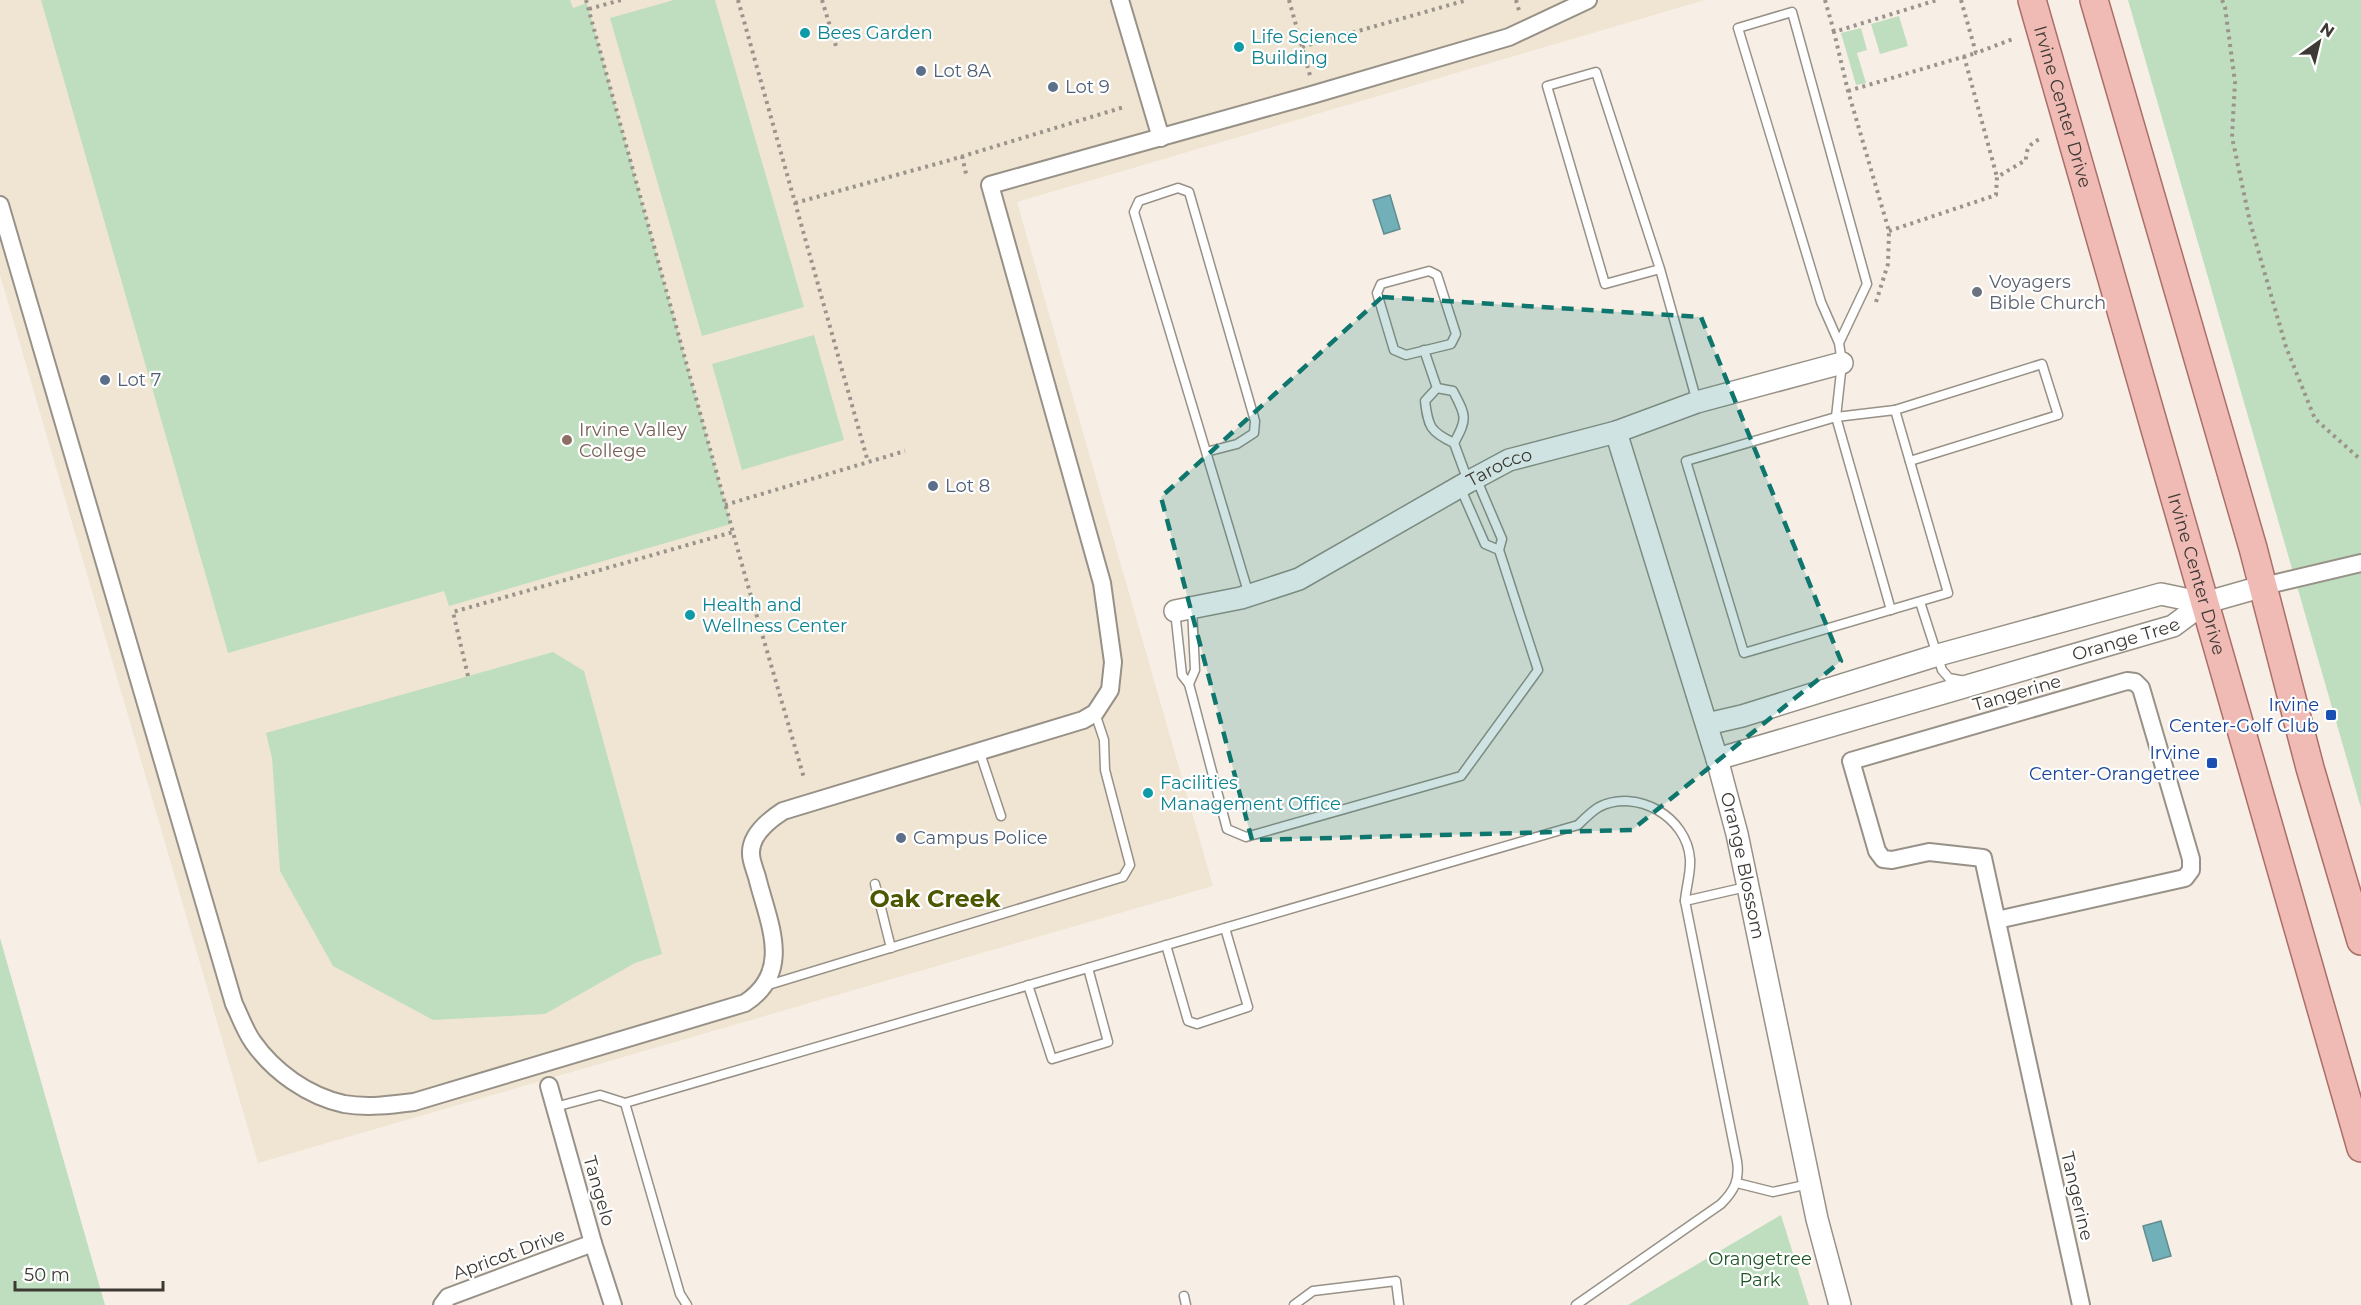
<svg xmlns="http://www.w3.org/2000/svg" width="2361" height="1305" font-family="Montserrat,sans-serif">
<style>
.built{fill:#f0e5d3}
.green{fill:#bfdebf}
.water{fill:#71b0b9;stroke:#618d91;stroke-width:1.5}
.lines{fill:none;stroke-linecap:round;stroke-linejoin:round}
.service-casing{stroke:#979187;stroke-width:11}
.minor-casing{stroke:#979187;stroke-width:20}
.tertiary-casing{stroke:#979187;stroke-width:24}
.primary-casing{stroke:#ab6f68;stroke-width:30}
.path{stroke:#9a948d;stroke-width:4;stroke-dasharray:3 4.5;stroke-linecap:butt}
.service{stroke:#fff;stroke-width:8}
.minor{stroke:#fff;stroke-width:16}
.tertiary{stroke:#fff;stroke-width:21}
.primary{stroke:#f0bab5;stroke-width:27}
.marked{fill:#0f766e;fill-opacity:0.2;stroke:#0f766e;stroke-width:4.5;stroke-dasharray:12 8;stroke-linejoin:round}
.culture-dot{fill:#0f9aa8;stroke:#fff;stroke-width:2}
.service-dot{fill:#5c6f8a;stroke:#fff;stroke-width:2}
.worship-dot{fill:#6b7280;stroke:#fff;stroke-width:2}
.education-dot{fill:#8d6e63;stroke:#fff;stroke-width:2}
.transit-dot{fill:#1a4fb4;stroke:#fff;stroke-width:2}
.labels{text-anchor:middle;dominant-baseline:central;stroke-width:4.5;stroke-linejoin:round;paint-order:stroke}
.culture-label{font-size:18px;fill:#0d838f;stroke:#fff;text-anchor:start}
.service-label{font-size:18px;fill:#4e5e75;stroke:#fff;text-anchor:start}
.street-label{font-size:18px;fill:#3d3a35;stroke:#fff}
.worship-label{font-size:18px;fill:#5b616d;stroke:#fff;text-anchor:start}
.education-label{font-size:18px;fill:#785e54;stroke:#fff;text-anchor:start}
.transit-label{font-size:18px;fill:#164399;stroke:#fff;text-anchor:end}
.park-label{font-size:18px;fill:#1e5424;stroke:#fff}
.district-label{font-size:24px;font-weight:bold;fill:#4d5700;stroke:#fff}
</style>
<rect width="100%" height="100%" fill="#f7efe5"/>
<!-- built -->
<polygon class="built" points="0,0 1705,0 1017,202 1213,886 258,1163 0,275"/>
<!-- green -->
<g class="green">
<polygon points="41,0 570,0 573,8 587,3 731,524 449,606 444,591 228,653"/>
<polygon points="674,0 715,0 804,307 702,336 610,18"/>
<polygon points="2128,0 2361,0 2361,808"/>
<polygon points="1899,16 1908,46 1880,54 1871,24"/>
<polygon points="1861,28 1867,50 1857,53 1866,83 1856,85 1841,33"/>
<polygon points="814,335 844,440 742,470 712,364"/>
<polygon points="553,652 584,671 662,954 635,963 545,1014 433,1020 333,966 280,871 272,758 266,733"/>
<polygon points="0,938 105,1305 0,1305"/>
<polygon points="1781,1215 1809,1305 1628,1305"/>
</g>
<!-- water -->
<g class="water">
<polygon points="1390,195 1400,229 1384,234 1373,200"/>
<polygon points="2161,1221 2171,1256 2153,1261 2143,1226"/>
</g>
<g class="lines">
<defs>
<g id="service">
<polyline points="1660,269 1605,284 1547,86 1596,72 1660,269 1697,402"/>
<polygon points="1429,271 1437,275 1456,334 1451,344 1406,355 1394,350 1377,293 1381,284"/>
<polyline points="1839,343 1867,284 1792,12 1738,28 1821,302 1839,343 1842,363 1836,417 1891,610"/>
<polyline points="1424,350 1437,388"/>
<path d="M1437 388 1425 401C1428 426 1430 432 1454 443L1468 481"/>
<path d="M1437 388 1453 391C1466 416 1468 418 1454 443"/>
<polygon points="1895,410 1948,593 1744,653 1686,461 1836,417"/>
<polyline points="1895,410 2042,364 2058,415 1910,461"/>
<polyline points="1206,452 1237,444 1254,433 1255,421 1189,192 1178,188 1139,201 1134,212 1249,595"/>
<polyline points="1460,487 1485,544 1499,550"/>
<polyline points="1920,602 1942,670 1949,678 1965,681"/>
<polyline points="1175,611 1182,675 1189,684 1227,829 1246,837 1461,776 1538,670 1499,550 1502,539 1476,478"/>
<polyline points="1189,684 1195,670 1192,608"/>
<polyline points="980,753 1001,816"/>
<polyline points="875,884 891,948"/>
<polyline points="1685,901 1746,887"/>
<polyline points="1166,945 1188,1021 1197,1024 1248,1007 1225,928"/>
<polyline points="1028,985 1052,1059 1108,1042 1088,968"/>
<polyline points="765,986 1123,877 1130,865 1105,770 1104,740 1095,713"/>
<polyline points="625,1103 680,1294 687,1305"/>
<path d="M555 1107 600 1095 625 1103 1578 825C1584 819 1592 811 1599 807 1637 788 1687 817 1690 859 1691 873 1686 887 1685 901L1737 1161C1740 1180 1734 1191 1721 1204L1576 1305"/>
<polyline points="1737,1183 1773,1192 1809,1184"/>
<polyline points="1184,1296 1186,1305"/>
<polyline points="1294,1305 1313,1291 1396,1281 1399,1305"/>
</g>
<g id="minor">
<polyline points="1120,0 1161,138"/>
<path d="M0 205 234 1004C240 1016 245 1031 253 1042 274 1072 308 1096 344 1104 367 1108 391 1105 414 1102L745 1003C794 971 768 922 757 877 755 870 751 861 751 854 750 835 769 820 783 811L1083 720 1095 713 1110 690 1113 662 1102 583 990 185 1315 94 1509 37 1588 0"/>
<polyline points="2264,586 2361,563"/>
<polyline points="1997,920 2185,878 2191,870 2191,859 2141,688 2135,682 2127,681 1851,761 1877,851 1883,859 1892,860 1929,852 1983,858 2081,1305"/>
<polyline points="549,1086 593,1243 613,1305"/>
<polyline points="442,1305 448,1297 593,1243"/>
</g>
<g id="tertiary">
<path id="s1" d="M1616 432 1717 759 1737 834 1817 1219 1840 1305"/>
<path id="s2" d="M1175 611 1241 598 1299 579 1468 482 1509 460 1616 432 1697 402 1842 363"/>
<polyline points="1707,724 1742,716 1938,655 2161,594 2204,603"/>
<path id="s3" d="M1717 759 2173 626 2204 603 2264 586"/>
</g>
<g id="primary">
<path id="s4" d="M2032 0 2361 1148"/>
<polyline points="2094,0 2253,548 2310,768 2361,941"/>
</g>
</defs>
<!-- service casing -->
<use href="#service" class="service-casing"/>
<!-- minor casing -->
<use href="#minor" class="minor-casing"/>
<!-- tertiary casing -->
<use href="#tertiary" class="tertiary-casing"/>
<!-- primary casing -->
<use href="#primary" class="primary-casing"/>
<!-- path -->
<g class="path">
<polyline points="586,0 744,572 804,778"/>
<polyline points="738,0 868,462"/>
<polyline points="822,0 836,46"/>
<polyline points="1289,0 1311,79"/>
<polyline points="1516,0 1520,14"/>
<polyline points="1825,0 1834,32"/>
<polyline points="1961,0 1976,53 2013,39"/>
<polyline points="2222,0 2225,7 2235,82 2232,137 2250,222 2286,347 2315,419 2361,460"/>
<polyline points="589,9 621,0"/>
<polyline points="1302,47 1467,0"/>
<polyline points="1964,56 1997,177"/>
<polyline points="1848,91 1976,53"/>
<polyline points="962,156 967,178"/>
<polyline points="795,203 947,161 1124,107"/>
<path d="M1889 231 1996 195 1997 177 2026 160C2026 147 2031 143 2042 138"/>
<polyline points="1876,302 1888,264 1889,231 1848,91 1834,32 1937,0"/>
<polyline points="725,505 905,451"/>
<polyline points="468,676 453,612 733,532"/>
</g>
<!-- service -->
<use href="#service" class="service"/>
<!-- minor -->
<use href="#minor" class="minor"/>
<!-- tertiary -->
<use href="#tertiary" class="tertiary"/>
<!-- primary -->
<use href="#primary" class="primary"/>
</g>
<!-- marked area -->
<path class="marked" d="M1382 297 1701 317 1841 661 1632 830 1252 840 1161 497Z"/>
<!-- markers -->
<g class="culture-dot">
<circle cx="805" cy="33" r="6"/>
<circle cx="1239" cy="47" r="6"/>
<circle cx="690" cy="615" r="6"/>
<circle cx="1148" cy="793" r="6"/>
</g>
<g class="service-dot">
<circle cx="921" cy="71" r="6"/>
<circle cx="1053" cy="87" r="6"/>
<circle cx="105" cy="380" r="6"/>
<circle cx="933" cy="486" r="6"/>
<circle cx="901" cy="838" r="6"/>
</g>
<circle class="worship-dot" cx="1977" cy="292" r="6"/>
<circle class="education-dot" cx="567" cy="440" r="6"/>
<g class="transit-dot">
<rect x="2325" y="709" width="12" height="12" rx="3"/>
<rect x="2206" y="757" width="12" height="12" rx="3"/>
</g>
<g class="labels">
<!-- culture labels -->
<g class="culture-label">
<text x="817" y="33">Bees Garden</text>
<text x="1251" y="37">Life Science<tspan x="1251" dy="21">Building</tspan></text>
<text x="702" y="605">Health and<tspan x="702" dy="21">Wellness Center</tspan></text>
<text x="1160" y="783">Facilities<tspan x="1160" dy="21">Management Office</tspan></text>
</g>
<!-- service labels -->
<g class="service-label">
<text x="933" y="71">Lot 8A</text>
<text x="1065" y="87">Lot 9</text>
<text x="117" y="380">Lot 7</text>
<text x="945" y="486">Lot 8</text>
<text x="913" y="838">Campus Police</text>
</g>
<!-- street labels -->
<g class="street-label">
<text stroke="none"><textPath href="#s4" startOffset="111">Irvine Center Drive</textPath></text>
<text stroke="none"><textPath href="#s2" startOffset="358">Tarocco</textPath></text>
<text stroke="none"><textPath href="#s4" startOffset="597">Irvine Center Drive</textPath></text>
<text stroke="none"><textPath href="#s3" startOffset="426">Orange Tree</textPath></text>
<text transform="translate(2017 693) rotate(-16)">Tangerine</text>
<text stroke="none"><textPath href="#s1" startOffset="452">Orange Blossom</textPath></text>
<text transform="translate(599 1191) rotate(74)">Tangelo</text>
<text transform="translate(2077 1196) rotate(77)">Tangerine</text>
<text transform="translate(509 1254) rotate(-20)">Apricot Drive</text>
</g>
<!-- worship labels -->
<g class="worship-label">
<text x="1989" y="282">Voyagers<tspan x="1989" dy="21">Bible Church</tspan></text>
</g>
<!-- education labels -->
<g class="education-label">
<text x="579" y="430">Irvine Valley<tspan x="579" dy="21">College</tspan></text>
</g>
<!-- transit labels -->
<g class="transit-label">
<text x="2319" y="705">Irvine<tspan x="2319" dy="21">Center-Golf Club</tspan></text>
<text x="2200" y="753">Irvine<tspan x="2200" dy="21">Center-Orangetree</tspan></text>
</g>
<!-- park labels -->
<g class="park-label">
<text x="1760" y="1259">Orangetree<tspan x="1760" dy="21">Park</tspan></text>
</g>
<!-- district labels -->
<g class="district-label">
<text x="935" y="898">Oak Creek</text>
</g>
</g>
<!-- north arrow -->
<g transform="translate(2319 42) rotate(34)" stroke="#ffffff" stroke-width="4.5" paint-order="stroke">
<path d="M0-4.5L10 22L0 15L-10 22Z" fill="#3d3a35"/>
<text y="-9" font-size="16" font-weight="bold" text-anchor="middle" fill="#3d3a35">N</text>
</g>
<!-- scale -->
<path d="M15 1281v9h148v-9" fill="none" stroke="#3d3a35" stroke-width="3"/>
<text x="24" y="1281" font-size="18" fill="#3d3a35" stroke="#ffffff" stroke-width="4.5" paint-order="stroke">50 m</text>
</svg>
